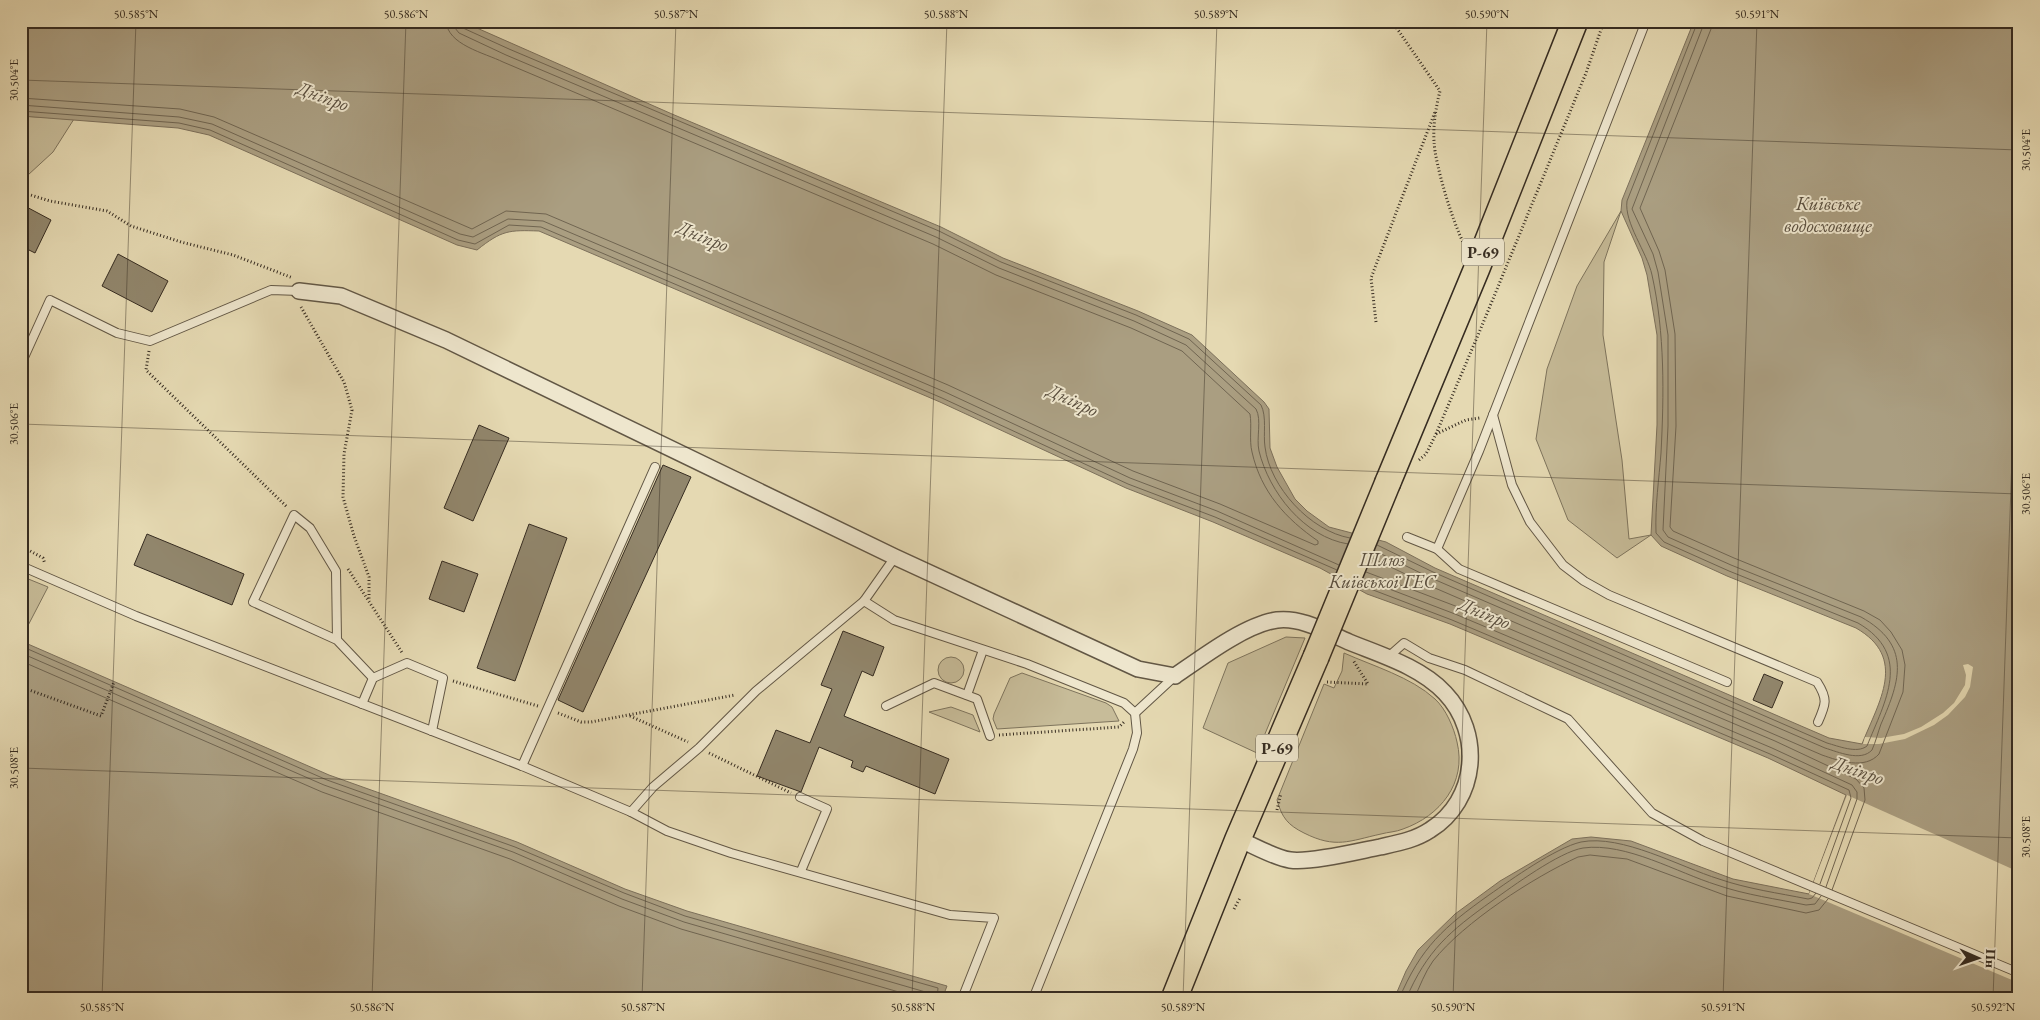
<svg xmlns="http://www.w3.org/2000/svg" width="2040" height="1020" font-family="'EB Garamond',serif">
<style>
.green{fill:#c7bc99;stroke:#7e745d}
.water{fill:#aa9e81;stroke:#7c705b}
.pier{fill:#e5d9b2}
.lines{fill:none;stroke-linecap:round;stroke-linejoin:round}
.shore{stroke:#706551;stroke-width:1}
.building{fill:#91866c;stroke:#362c21}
.lane-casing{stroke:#625745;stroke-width:10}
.street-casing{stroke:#625745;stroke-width:18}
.primary-casing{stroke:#362c21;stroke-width:28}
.path{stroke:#362c21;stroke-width:3;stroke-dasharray:1 2.5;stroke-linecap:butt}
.lane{stroke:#eee6cd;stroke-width:8}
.street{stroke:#eee6cd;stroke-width:15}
.primary{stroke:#e5d9b2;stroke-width:25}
.primary-bridge-casing{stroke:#362c21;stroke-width:28;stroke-linecap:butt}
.primary-bridge{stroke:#e5d9b2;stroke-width:25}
.ticks{fill:none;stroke:#362c21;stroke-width:1;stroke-opacity:0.45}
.labels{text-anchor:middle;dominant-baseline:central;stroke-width:4;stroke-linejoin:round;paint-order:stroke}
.shield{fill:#eee6cd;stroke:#6d6455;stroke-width:1}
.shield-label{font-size:16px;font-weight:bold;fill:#362c21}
.water-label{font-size:19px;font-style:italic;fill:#594e3e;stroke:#eee6cd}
.neatline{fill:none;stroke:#362c21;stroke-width:2}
.ticks-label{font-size:12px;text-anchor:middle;fill:#362c21}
</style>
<rect width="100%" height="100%" fill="#e5d9b2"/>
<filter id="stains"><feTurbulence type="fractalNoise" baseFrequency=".004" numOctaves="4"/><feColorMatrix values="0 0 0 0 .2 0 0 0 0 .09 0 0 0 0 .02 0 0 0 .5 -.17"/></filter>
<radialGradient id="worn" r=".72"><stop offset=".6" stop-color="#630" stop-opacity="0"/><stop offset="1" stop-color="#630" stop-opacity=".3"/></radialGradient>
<!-- green -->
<g class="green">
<polygon points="21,116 74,119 53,152 28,175 21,174"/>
<polygon points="1621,211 1604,262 1603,335 1622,460 1629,539 1651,535 1617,558 1568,520 1536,439 1547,369 1577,286"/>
<polygon points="21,576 48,587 21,639"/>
<polygon points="1286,637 1305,638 1257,753 1203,728 1228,663"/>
<path d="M1344 653C1373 666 1411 677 1435 699 1446 709 1454 728 1457 742 1467 783 1440 816 1403 829 1396 832 1388 832 1381 834 1349 841 1336 849 1304 833 1288 825 1282 818 1277 800L1324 684 1334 688 1342 671Z"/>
<circle cx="951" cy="670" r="13"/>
<polygon points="1022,673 1106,703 1112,707 1119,721 997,729 993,719 994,714 1010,678"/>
<polygon points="951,707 973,715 980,732 929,712"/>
</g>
<!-- water -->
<g class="water">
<path d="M21 21H461L672 114 941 227 1003 258 1138 311 1192 335 1264 402 1269 409 1270 448 1277 467 1295 499 1307 511 1329 527 1386 542 1435 568 1829 738 1862 744C1879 701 1908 658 1856 628L1727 576 1661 546 1651 535 1657 425V335L1647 275 1642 258 1621 211 1622 200 1694 21H2019V999H1394L1406 971 1418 950 1455 914 1500 881 1572 839 1591 837 1631 841 1733 879 1809 894 1846 795 1768 758 1450 624 1367 594 1320 568 1213 522 1126 488 940 402 539 231C509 230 502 230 477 250L457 245 209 135 178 128 21 116Z"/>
<polygon points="21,641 329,775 517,842 625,889 687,911 947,986 942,999 21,999"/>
</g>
<!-- pier -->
<g class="pier">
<polygon points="1963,665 1968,664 1973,667 1970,687 1965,697 1948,715 1934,725 1905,739 1879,744 1863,744 1865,737 1881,738 1904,734 1921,727 1943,713 1954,703 1965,685 1966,675"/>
<polygon points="1847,795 2019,872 2019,983 1809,894"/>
</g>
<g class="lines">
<!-- shore -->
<g class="shore">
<path d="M454 21 455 28 459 33 506 55 936 237 999 268 1134 321 1186 345 1256 409C1262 420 1256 438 1259 451 1269 492 1304 537 1348 544"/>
<path d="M460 21 463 28 509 49 939 231 1001 262 1136 315 1189 339 1261 405C1267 417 1263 434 1265 447 1270 487 1310 531 1350 538"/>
<path d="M21 98 180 109 214 117 472 229 506 211 546 214 948 385 1133 471 1220 504 1315 545 1318 544V541C1286 519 1261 492 1252 452 1249 440 1252 426 1250 414L1182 351 1131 328 996 275 933 244 503 62C485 53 447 45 446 21"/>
<polyline points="21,105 179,117 212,124 460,234 473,237 508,219 543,221 945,392 1130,478 1217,511 1339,565"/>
<polyline points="21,111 179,123 210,130 458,240 475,244 509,225 541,227 942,398 1128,484 1215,517 1337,570"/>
<path d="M1377 545 1433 572 1827 743C1838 746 1857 754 1867 746 1885 701 1913 655 1858 623L1729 571 1664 542 1656 533C1655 506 1659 479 1661 453 1664 395 1665 333 1652 275 1647 252 1624 223 1627 201L1698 21"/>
<path d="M1375 551 1431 578 1825 748C1838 752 1861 762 1872 750 1876 741 1878 732 1881 724 1901 679 1911 645 1861 617L1731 565 1668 537 1663 530 1668 426V335L1658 272 1653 254 1632 209 1705 21"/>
<path d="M1372 558 1428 585 1822 755C1839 761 1865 770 1879 754L1903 692 1905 665 1902 650 1891 632 1880 620 1864 611 1734 558 1673 531 1670 527 1676 426 1675 334 1665 270 1659 251 1640 208 1711 29 1712 21"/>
<polyline points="1366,572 1458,607 1775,741 1856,779 1864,788 1865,800 1832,890"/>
<polyline points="1363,579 1455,614 1772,748 1852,785 1857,792 1857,799 1826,887"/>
<polyline points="1360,585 1452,620 1770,754 1849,790 1851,798 1820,884"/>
<polyline points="21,646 327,780 515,847 624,893 685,916 938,988 937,999"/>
<polyline points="21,653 324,785 513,852 622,899 684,922 929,993 931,999"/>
<polyline points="21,661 322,792 510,859 619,906 681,929 923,999"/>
<path d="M1399 999C1421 947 1444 927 1489 895 1512 879 1555 848 1581 842 1622 834 1680 867 1719 879 1748 889 1778 893 1808 899L1812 898 1816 893"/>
<path d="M1406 999C1427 950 1450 931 1492 901 1513 886 1559 852 1583 848 1626 842 1678 873 1717 885 1746 895 1777 899 1806 905L1815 904 1821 896"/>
<path d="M1414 999C1420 986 1425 972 1433 961 1464 922 1534 877 1578 857L1590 855 1627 859 1727 896 1806 913 1819 910 1828 899"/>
</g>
</g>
<!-- building -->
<g class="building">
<polygon points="21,204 51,220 35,253 21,246"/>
<polygon points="118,254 168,281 152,312 102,286"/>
<polygon points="479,425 509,438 473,521 444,508"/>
<polygon points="663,465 691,477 583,712 558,700"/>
<polygon points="529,524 567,538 515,681 477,668"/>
<polygon points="147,534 244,574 232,605 134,565"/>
<polygon points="442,561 478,574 464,612 429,599"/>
<polygon points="843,631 884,647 873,676 862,671 844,716 949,759 935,794 866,766 863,772 851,767 853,761 819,747 801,792 757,776 776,730 810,743 832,689 821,685"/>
<polygon points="1764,674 1783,682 1772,708 1753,700"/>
</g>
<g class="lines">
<defs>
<g id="lane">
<polyline points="21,364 50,300 117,333 150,341 271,290 299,291"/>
<path d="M1493 415 1512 485 1530 522 1563 565 1584 581 1609 595 1817 682C1828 699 1826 704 1818 722"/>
<polyline points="1407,537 1437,549 1459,569 1727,682"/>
<polyline points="1437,549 1479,451 1646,21"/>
<polyline points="21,566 136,616 522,766 631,812 653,787 699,748 756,691 864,601 895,557"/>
<polyline points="864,601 894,620 1027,664 1124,703 1135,713 1137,733 1133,749 1033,999"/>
<polyline points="337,640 336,571 310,528 294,515 253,602 337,640 373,678"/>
<polyline points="1387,658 1404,643 1429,658 1465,670 1568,719 1652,813 1703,841 2019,973"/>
<polyline points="967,695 983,650"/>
<polyline points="362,704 373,678 407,663 443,678 432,731"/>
<polyline points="886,706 934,683 977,699 990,736"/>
<polyline points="1135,713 1175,676"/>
<polyline points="522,766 655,467"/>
<polyline points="800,797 827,809 801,871"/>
<polyline points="631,812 667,831 731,853 950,915 994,918 962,999"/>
</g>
<path id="street" d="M299 291 341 296 446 340 895 557 1138 669 1175 676C1201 658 1246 624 1277 620 1302 617 1326 632 1349 642 1381 655 1421 667 1445 693 1483 733 1478 800 1430 830 1415 840 1398 843 1380 847 1359 851 1311 863 1290 860 1275 858 1253 845 1238 839"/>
<g id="primary">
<polyline points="1388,482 1477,268 1575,21"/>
<polyline points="1174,999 1238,839 1316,657"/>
</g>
</defs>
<!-- lane casing -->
<use href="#lane" class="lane-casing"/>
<!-- street casing -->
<use href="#street" class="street-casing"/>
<!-- primary casing -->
<use href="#primary" class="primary-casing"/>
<!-- path -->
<g class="path">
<path d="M1396 21V27L1440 91C1436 107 1433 124 1434 141 1435 165 1453 223 1464 244"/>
<polyline points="21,192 50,201 107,211 131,226 181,242 233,255 293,278"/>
<polyline points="301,307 344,382 352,410 344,454 343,497 354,536 369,577 369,599"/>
<polyline points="1376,322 1371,278 1435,112"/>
<polyline points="149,351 146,370 287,507"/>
<polyline points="1436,434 1466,420 1480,418"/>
<polyline points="1419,460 1426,454 1436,434 1481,328 1586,73 1604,21"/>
<polyline points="21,546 43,558 45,564"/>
<polyline points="348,569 403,654"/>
<polyline points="453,681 538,706"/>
<polyline points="1327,682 1368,684 1353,660"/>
<polyline points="21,687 101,716 114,682"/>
<polyline points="558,713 581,722 591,722 735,695"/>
<polyline points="630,716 688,742"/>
<polyline points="999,735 1119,727 1125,721"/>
<polyline points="709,753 791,793"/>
<polyline points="1277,810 1281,793"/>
<polyline points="1234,909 1240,898"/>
</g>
<!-- lane -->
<use href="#lane" class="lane"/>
<!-- street -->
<use href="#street" class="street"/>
<!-- primary -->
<use href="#primary" class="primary"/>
<defs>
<polyline id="primary-bridge" points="1316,657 1388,482"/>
</defs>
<!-- primary-bridge casing -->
<use href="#primary-bridge" class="primary-bridge-casing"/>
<!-- primary-bridge -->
<use href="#primary-bridge" class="primary-bridge"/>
</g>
<!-- ticks -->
<path class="ticks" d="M21 80 2019 150M21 424 2019 494M21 768 2019 838M102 999 136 21M372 999 406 21M642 999 676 21M912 999 947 21M1183 999 1217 21M1453 999 1487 21M1723 999 1757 21M1993 999 2019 259"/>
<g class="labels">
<!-- shield labels -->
<g class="shield">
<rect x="1462" y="238.5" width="42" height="27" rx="4"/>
<rect x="1256" y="734.5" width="42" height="27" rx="4"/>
</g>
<g class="shield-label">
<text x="1483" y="252">Р-69</text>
<text x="1277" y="748">Р-69</text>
</g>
<!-- water labels -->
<g class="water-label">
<text transform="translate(323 96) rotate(20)">Дніпро</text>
<text x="1828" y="203">Київське<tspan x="1828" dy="22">водосховище</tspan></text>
<text transform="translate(703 236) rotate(22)">Дніпро</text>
<text transform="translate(1073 400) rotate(25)">Дніпро</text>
<text x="1382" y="559">Шлюз<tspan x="1382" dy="22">Київської ГЕС</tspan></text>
<text transform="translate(1485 613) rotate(23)">Дніпро</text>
<text transform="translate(1858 770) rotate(19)">Дніпро</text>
</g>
</g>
<!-- margin -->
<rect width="2040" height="1020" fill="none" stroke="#e5d9b2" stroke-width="55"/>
<!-- north arrow -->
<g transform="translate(1978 958) rotate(92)" stroke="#eee6cd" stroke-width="4" paint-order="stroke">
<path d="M0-4L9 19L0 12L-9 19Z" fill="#362c21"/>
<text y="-8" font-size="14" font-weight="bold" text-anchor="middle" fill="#362c21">Пн</text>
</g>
<rect x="28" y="28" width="1984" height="964" class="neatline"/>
<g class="ticks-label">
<text x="136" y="18">50.585°N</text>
<text x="406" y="18">50.586°N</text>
<text x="676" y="18">50.587°N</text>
<text x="946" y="18">50.588°N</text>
<text x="1216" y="18">50.589°N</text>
<text x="1487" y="18">50.590°N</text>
<text x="1757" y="18">50.591°N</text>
<text transform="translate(14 80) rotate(-90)" y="4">30.504°E</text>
<text transform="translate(2026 150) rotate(-90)" y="4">30.504°E</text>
<text transform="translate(14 424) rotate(-90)" y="4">30.506°E</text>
<text transform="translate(2026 494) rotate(-90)" y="4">30.506°E</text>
<text transform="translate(14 768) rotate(-90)" y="4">30.508°E</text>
<text transform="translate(2026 837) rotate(-90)" y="4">30.508°E</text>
<text x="102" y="1011">50.585°N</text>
<text x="372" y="1011">50.586°N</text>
<text x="643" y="1011">50.587°N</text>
<text x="913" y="1011">50.588°N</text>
<text x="1183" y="1011">50.589°N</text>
<text x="1453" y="1011">50.590°N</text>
<text x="1723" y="1011">50.591°N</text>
<text x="1993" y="1011">50.592°N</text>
</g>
<rect width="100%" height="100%" filter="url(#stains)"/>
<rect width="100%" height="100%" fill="url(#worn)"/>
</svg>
